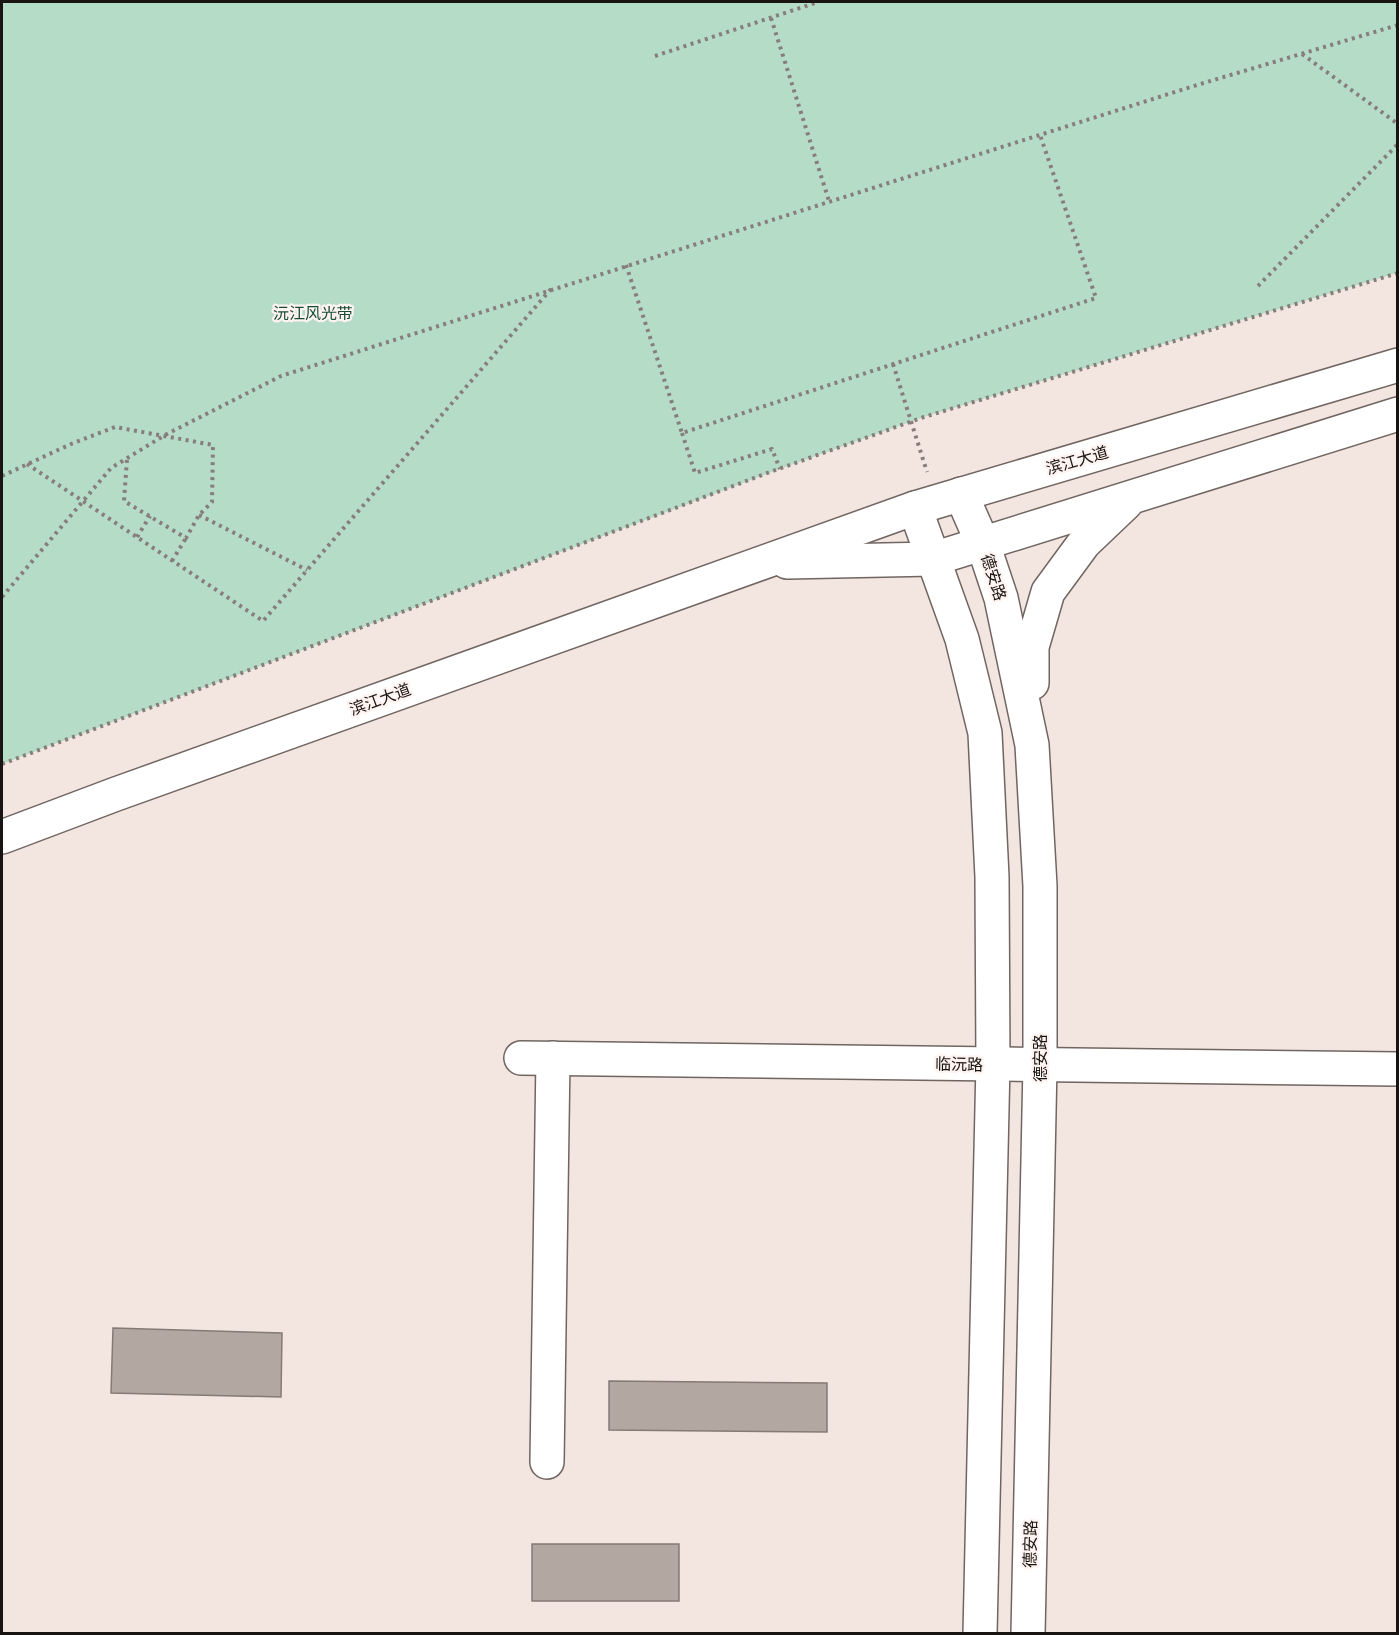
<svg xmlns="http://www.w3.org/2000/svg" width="1399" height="1635" font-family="'Titillium Web','Noto Sans SC',sans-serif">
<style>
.green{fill:#b5dcc7}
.building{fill:#b3a7a2;stroke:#857a75;stroke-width:1.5}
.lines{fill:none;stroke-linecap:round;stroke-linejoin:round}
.minor-casing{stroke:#706561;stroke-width:36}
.path{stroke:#877e7b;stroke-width:4;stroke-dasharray:3 4.5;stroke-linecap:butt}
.minor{stroke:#fff;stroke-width:33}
.labels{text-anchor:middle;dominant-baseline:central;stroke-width:4.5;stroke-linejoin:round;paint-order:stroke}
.park-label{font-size:16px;fill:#164c36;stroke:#fef3f0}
.street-label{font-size:16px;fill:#181412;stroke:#fef3f0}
</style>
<rect width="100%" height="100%" fill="#f3e6e1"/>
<!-- green -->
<polygon class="green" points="2,2 1397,2 1397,273 924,417 780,469 2,764"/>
<!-- building -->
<g class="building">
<polygon points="113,1328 282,1333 281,1397 111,1393"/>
<polygon points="609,1381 827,1383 827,1432 609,1430"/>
<rect x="532" y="1544" width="147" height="57"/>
</g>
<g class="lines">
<defs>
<g id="minor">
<polyline points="961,494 983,544 1001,598 1032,745 1040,886 1040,1065 1028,1634"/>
<polyline points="915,508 962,639 985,733 992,877 993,1064 980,1634"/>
<polyline points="787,562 933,559 1398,414"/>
<polyline points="1032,683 1032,647 1048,592 1084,543 1126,503"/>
<polyline points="2,837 116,794 915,508 1398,365"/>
<polyline points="521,1058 1398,1069"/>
<polyline points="547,1462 553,1058"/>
</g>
</defs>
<!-- minor casing -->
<use href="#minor" class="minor-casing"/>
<!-- path -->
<g class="path">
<polyline points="771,18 829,201"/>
<polyline points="1302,54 1398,124"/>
<polyline points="655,56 818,2"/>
<polyline points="626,265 682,433 1096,298 1040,135"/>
<polyline points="1258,286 1398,144"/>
<polyline points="893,364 927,472"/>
<polyline points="682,433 695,473 772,449 780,469"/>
<polyline points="27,464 263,621 551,289"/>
<polyline points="2,476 71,444 115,427 213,445 212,502 199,515 186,538 124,501 127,459"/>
<polyline points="199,515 307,570"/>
<polyline points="137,537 150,516"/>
<polyline points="172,561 186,538"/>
<polyline points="2,597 111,468 165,435 281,376 1197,85 1398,25"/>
<polyline points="2,764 770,472 924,417 1398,273"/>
</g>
<!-- minor -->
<use href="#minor" class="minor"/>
</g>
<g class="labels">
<!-- park labels -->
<g class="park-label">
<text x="313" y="313">沅江风光带</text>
</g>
<!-- street labels -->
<g class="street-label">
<text transform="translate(1077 460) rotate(-16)">滨江大道</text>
<text transform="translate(994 577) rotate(72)">德安路</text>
<text transform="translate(380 699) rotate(-20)">滨江大道</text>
<text transform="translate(1040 1058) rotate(-90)">德安路</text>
<text transform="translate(959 1064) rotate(1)">临沅路</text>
<text transform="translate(1030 1544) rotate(-89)">德安路</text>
</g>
</g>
<!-- border -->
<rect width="1399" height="1635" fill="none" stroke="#181412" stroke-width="6"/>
</svg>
